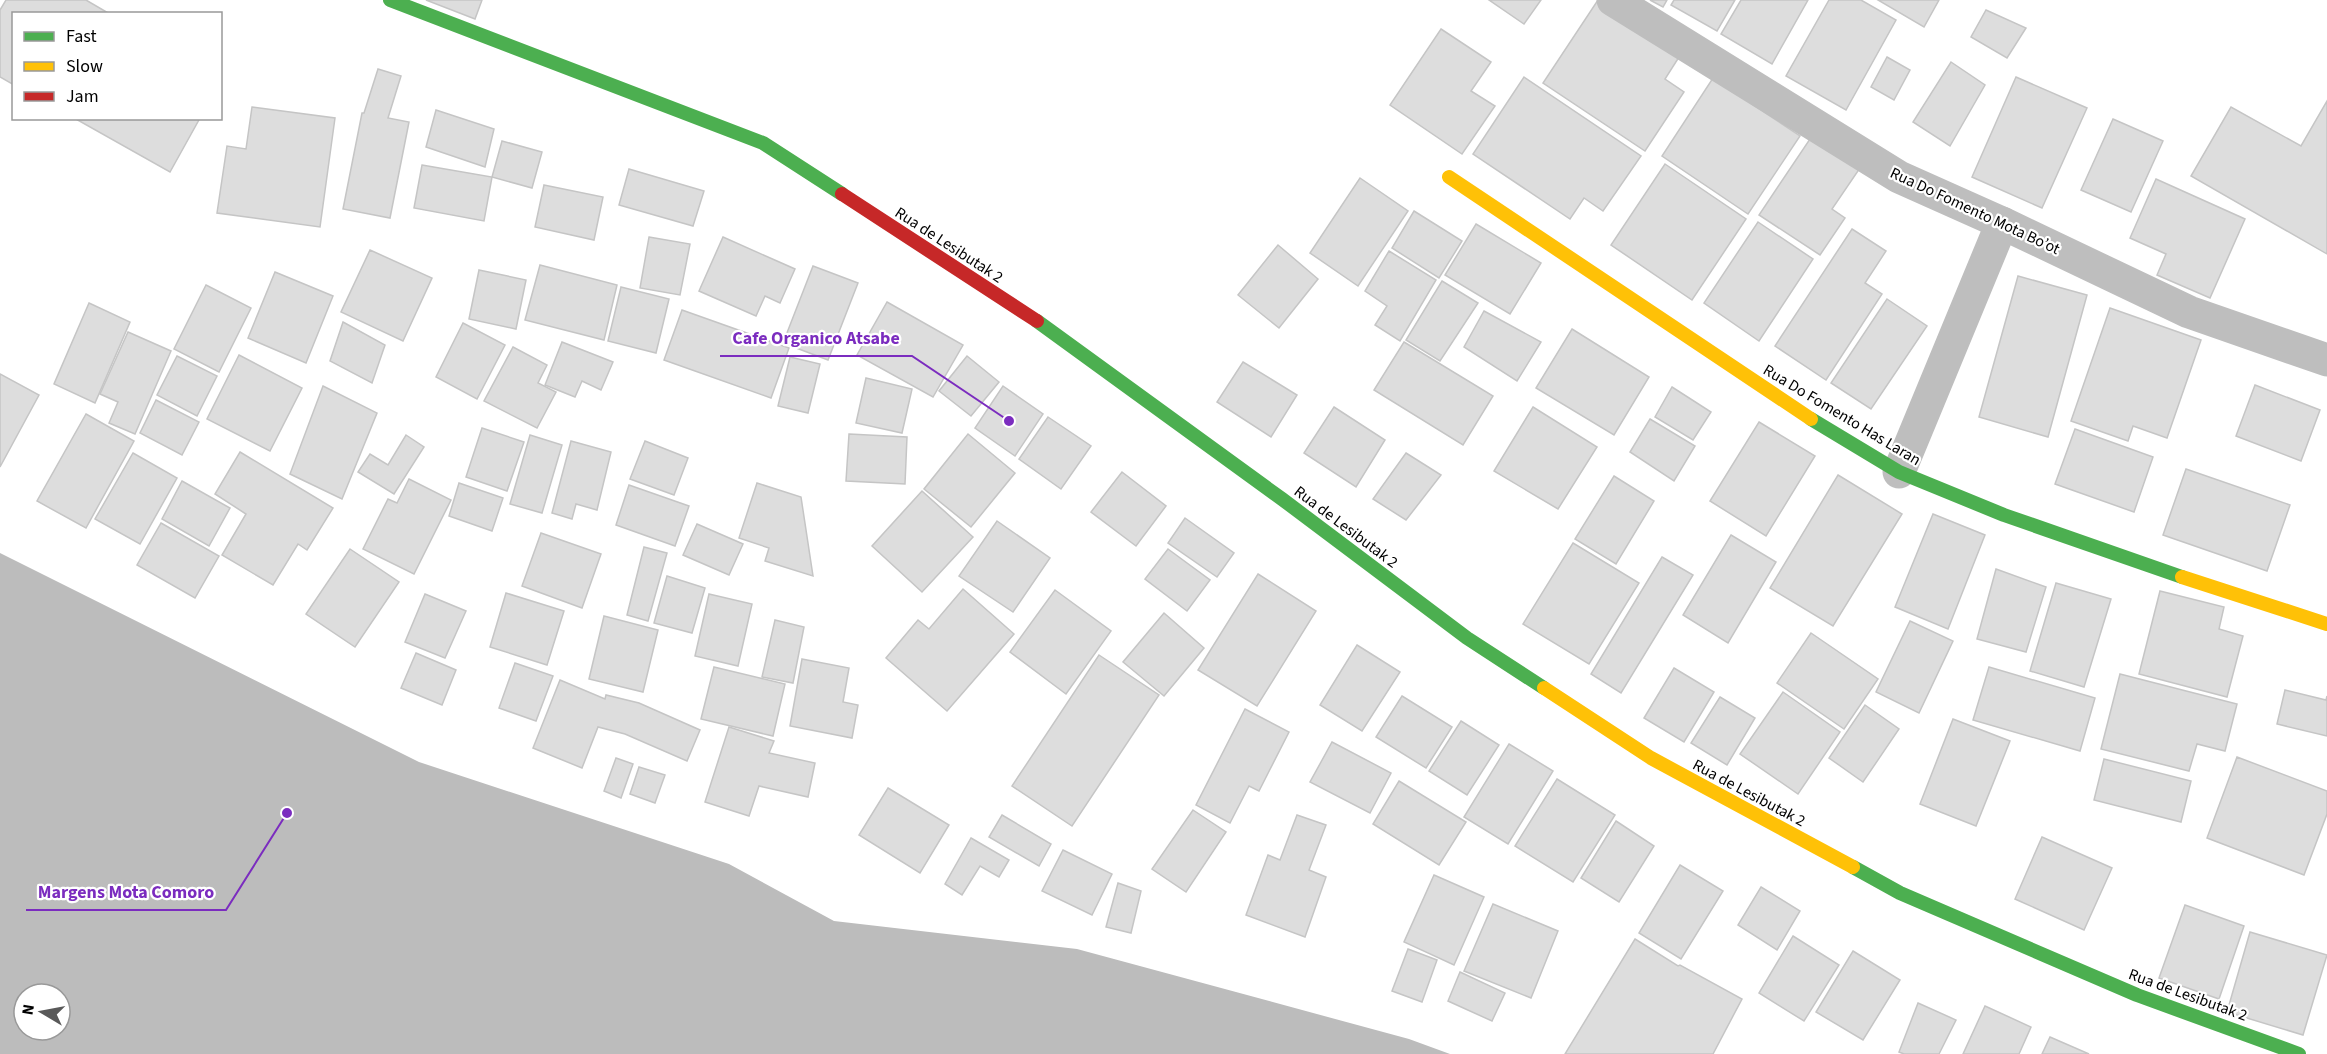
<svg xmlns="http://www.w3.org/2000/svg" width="2327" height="1054" font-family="'Source Sans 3',sans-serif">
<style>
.water{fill:#bcbcbc;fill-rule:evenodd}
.building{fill:#ddd;stroke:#c5c5c5;stroke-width:1.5}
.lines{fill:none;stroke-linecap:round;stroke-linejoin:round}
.street{stroke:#bebebe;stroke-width:33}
.fast{stroke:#4caf50;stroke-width:14}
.slow{stroke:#ffc107;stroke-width:14}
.jam{stroke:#c62828;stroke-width:14}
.labels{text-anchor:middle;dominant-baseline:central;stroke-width:4.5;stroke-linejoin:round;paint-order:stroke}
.street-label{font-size:16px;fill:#000;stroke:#fff}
.leader{fill:none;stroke:#7b2cbf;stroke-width:2}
.callout-dot{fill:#7b2cbf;stroke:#fff;stroke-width:2}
.callout-label{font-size:18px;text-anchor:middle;font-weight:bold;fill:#7b2cbf;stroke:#fff;stroke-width:4.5;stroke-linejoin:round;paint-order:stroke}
</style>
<rect width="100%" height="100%" fill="#fff"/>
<!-- water -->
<path class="water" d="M0 553 419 762 729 864 834 921 1077 949 1409 1039 1450 1054H0ZM24 994H60V1030H24Z"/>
<!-- building -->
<g class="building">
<polygon points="6,0 86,0 110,14 14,14 14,85 0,77 0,10"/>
<polygon points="426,0 482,0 475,19"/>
<polygon points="1489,0 1541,0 1524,24"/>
<polygon points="1598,0 1681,54 1665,79 1684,92 1645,151 1543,83"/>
<polygon points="1650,0 1667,0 1663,7"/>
<polygon points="1674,0 1735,0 1717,31 1671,5"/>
<polygon points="1741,0 1808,0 1772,64 1721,34"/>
<polygon points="1829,0 1861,0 1896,20 1846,110 1786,76"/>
<polygon points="1878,0 1939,0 1924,27"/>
<polygon points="1986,10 2026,28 2007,58 1971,37"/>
<polygon points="1441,29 1491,62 1471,91 1495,106 1462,154 1390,105"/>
<polygon points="1887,57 1910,70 1894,100 1871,87"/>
<polygon points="1951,62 1985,85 1950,146 1913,122"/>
<polygon points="378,69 401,76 388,118 409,122 390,218 343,209 362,113 364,113"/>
<polygon points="1524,77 1641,156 1603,211 1584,198 1570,219 1473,154"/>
<polygon points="2016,77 2087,108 2042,208 1972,177"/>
<polygon points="1713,78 1800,136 1748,214 1662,156"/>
<polygon points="2327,101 2327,254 2191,176 2231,107 2301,146"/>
<polygon points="252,107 335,118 320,227 217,213 227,146 246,149"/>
<polygon points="436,110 494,129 485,167 426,147"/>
<polygon points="74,118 200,118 170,172"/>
<polygon points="2113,119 2163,141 2131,212 2081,190"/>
<polygon points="1812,136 1860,168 1832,209 1845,218 1820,255 1759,215"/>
<polygon points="502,141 542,152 532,188 492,177"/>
<polygon points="1665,164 1746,219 1692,300 1611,245"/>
<polygon points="422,165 492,177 484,221 414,208"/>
<polygon points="629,169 704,191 693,226 619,205"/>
<polygon points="1360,178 1408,211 1358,286 1310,253"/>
<polygon points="2156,179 2245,219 2210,298 2157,275 2166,254 2130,238"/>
<polygon points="544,185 603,197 594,240 535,227"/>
<polygon points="1414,211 1462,241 1439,278 1392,248"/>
<polygon points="1758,222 1813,259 1759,341 1704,303"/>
<polygon points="1476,224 1541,263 1510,314 1445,275"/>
<polygon points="1852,229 1886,251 1865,283 1882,294 1826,380 1775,346"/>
<polygon points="649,237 690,244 680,295 640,288"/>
<polygon points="723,237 795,269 780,303 765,296 756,316 699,291"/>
<polygon points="1278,245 1318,279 1279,328 1238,295"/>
<polygon points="370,250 432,278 403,341 341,312"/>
<polygon points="1389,251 1436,280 1400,341 1375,325 1387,306 1365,291"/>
<polygon points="540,265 617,285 604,340 525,320"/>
<polygon points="813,266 858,283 828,360 783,343"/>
<polygon points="479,270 526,280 516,329 469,319"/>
<polygon points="275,272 333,296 306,363 248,338"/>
<polygon points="2018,276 2087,295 2048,437 1979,417"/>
<polygon points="1442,281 1478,303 1440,361 1406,340"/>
<polygon points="206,285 251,308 219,372 174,349"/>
<polygon points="621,287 669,299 656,353 608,341"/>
<polygon points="1887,299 1927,326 1871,409 1831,383"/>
<polygon points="887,302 963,345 933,397 857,355"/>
<polygon points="89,303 130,322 95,403 54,384"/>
<polygon points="2110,308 2201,340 2167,438 2133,426 2128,441 2071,421"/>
<polygon points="682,310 789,348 771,398 664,360"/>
<polygon points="1484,311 1541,342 1517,381 1464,347"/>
<polygon points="343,322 385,345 372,383 330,361"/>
<polygon points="463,323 505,345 477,399 436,377"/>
<polygon points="1572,329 1649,377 1614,435 1536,388"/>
<polygon points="128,332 171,351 135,434 109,423 118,402 100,394"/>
<polygon points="562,342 613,362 601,390 582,381 575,397 545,385"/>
<polygon points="1404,342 1493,396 1463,445 1374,390"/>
<polygon points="513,347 547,365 538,383 556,392 537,428 484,401"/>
<polygon points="239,355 302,388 270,451 207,419"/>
<polygon points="177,356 217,376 197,416 157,395"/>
<polygon points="967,356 999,382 971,416 939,391"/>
<polygon points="790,357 820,364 808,413 778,406"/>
<polygon points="1243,362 1297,395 1271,437 1217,402"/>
<polygon points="0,374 39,395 0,467"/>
<polygon points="866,378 912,389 902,433 856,423"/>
<polygon points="2255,385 2320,410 2301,461 2236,436"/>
<polygon points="323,386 377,413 342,499 290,474"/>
<polygon points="1003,386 1043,414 1015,456 975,428"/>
<polygon points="1672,387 1711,412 1693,440 1655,417"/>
<polygon points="156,400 199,422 182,455 140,433"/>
<polygon points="1334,407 1385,440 1356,487 1304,453"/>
<polygon points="1533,407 1597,447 1558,509 1494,471"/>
<polygon points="86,414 134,441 86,528 37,501"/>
<polygon points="1048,417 1091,446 1061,489 1019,459"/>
<polygon points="1650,419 1695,446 1674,481 1630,452"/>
<polygon points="1759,422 1815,456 1766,536 1710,501"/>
<polygon points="482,428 524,442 507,491 466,477"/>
<polygon points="2075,429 2153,457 2134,512 2055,484"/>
<polygon points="849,434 907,437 905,484 846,481"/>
<polygon points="968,434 1015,473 971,527 924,489"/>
<polygon points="406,435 424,447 394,494 358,472 370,454 388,465"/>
<polygon points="530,435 562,445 542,513 510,504"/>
<polygon points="571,441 611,452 597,510 576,504 572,519 552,513"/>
<polygon points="645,441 688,458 674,495 630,479"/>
<polygon points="240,452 333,508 307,550 298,544 273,585 222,555 246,514 215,494"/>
<polygon points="133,453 177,478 140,544 95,519"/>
<polygon points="1406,453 1441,475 1406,520 1373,499"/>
<polygon points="2186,469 2290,505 2267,571 2163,535"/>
<polygon points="1122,472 1166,506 1136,546 1091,512"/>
<polygon points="1838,475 1902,514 1833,626 1770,588"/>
<polygon points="1614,476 1654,501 1616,564 1575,539"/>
<polygon points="409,479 451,500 414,574 363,549 388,499 397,503"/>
<polygon points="182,481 230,508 209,546 162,519"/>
<polygon points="459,483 503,498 492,531 449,516"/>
<polygon points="757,483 801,497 813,576 765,561 769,548 739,538"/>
<polygon points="629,485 689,506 675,546 616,525"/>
<polygon points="922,491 973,537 922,592 872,546"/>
<polygon points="1933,514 1985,535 1948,629 1895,607"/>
<polygon points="1185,518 1234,553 1217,577 1168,543"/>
<polygon points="997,521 1050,558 1013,612 959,576"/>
<polygon points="161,523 219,556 195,598 137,565"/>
<polygon points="697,524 743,544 729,575 683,555"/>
<polygon points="541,533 601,554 582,608 522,586"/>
<polygon points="1731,535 1776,562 1728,643 1683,615"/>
<polygon points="1573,543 1639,583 1589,664 1523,624"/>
<polygon points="644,547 667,553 648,621 627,615"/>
<polygon points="350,549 399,582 355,647 306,614"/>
<polygon points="1168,549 1210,580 1187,611 1145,579"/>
<polygon points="1662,557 1693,575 1621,693 1591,674"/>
<polygon points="1996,569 2046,587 2026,652 1977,639"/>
<polygon points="1258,574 1316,611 1257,706 1198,670"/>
<polygon points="667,576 705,588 692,633 654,623"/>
<polygon points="2056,583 2111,599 2084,687 2030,671"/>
<polygon points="963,589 1014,634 947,711 886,658 918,620 929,629"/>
<polygon points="1055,590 1111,631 1066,694 1010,652"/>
<polygon points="2160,591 2224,607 2219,629 2243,636 2227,697 2139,674"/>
<polygon points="506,593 564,611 547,665 490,647"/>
<polygon points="425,594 466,611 445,658 405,642"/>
<polygon points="709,594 752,604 738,666 695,656"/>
<polygon points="1164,613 1204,648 1164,696 1123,662"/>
<polygon points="604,616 658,630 643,692 589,679"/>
<polygon points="775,620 804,627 793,683 762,677"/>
<polygon points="1910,621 1953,641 1919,713 1876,692"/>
<polygon points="1811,633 1878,679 1844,729 1777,683"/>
<polygon points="1357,645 1400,672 1362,731 1320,705"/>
<polygon points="416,653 456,670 442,705 401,688"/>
<polygon points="1099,655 1159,695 1072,826 1012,786"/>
<polygon points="802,659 849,668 843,702 858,705 852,738 790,726"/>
<polygon points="515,663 553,676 536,721 499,708"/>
<polygon points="714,667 785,684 773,736 701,719"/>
<polygon points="1989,667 2095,698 2080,751 1973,720"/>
<polygon points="1674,668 1714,692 1684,742 1644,718"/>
<polygon points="2120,674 2237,704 2225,751 2197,744 2189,771 2101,749"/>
<polygon points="560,680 605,699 606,695 639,703 700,730 687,761 625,734 598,727 582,768 533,748"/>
<polygon points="2285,690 2326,700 2327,696 2327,736 2277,724"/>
<polygon points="1783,692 1840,732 1798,794 1740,754"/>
<polygon points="1402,696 1452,727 1426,768 1376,737"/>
<polygon points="1720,697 1755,718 1727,765 1691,743"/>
<polygon points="1865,705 1899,729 1863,782 1829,758"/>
<polygon points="1245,709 1289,732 1259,791 1249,786 1230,823 1196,805"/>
<polygon points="1953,719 2010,741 1976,826 1920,804"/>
<polygon points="1461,721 1499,745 1467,795 1429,771"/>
<polygon points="729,727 774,741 769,753 815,763 808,797 759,786 749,816 705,802"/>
<polygon points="1332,742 1391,773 1370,813 1310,782"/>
<polygon points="1509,744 1553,771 1508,844 1464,817"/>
<polygon points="2237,757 2327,791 2327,814 2304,875 2207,838"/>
<polygon points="616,758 633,764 621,798 604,791"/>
<polygon points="2104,759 2191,781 2181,822 2094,800"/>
<polygon points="639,767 665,775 655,803 630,794"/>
<polygon points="1557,779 1615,815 1573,882 1515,846"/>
<polygon points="1399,781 1466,822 1439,865 1373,824"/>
<polygon points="888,788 949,825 920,873 859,835"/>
<polygon points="1193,810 1226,832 1186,892 1152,869"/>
<polygon points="1002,815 1051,844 1039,866 989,837"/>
<polygon points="1297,815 1326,825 1309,870 1326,877 1305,937 1246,915 1268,855 1280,860"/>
<polygon points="1616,821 1654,846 1619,902 1581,878"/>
<polygon points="2042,837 2112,868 2084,930 2015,899"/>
<polygon points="971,838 1009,860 999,877 980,866 962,895 945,884"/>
<polygon points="1063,850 1112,874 1092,915 1042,891"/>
<polygon points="1680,865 1723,891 1681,959 1639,933"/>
<polygon points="1434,875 1484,897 1454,965 1404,942"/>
<polygon points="1118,883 1141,891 1131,933 1106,927"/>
<polygon points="1761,887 1800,911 1777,950 1738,925"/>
<polygon points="1493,904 1558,931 1531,998 1464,971"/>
<polygon points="2185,905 2244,926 2219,999 2159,978"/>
<polygon points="2250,932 2327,955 2303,1035 2227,1012"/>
<polygon points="1793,936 1839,965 1804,1021 1759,993"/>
<polygon points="1635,939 1678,966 1680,965 1742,999 1713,1054 1565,1054"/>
<polygon points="1408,949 1437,960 1422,1002 1392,991"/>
<polygon points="1853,951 1900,980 1863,1040 1816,1012"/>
<polygon points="1460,972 1505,993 1492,1021 1448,1001"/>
<polygon points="1918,1003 1956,1020 1939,1054 1904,1054 1899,1052"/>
<polygon points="1985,1006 2031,1027 2019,1054 1963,1054"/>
<polygon points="2050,1037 2089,1054 2042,1054"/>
</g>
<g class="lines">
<!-- street -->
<g class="street">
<polyline points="1613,0 1899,177 2002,223 2189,312 2327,360"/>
<polyline points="1899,472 2002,223"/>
</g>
<!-- fast -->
<g class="fast">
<polyline points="390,0 763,143 842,194"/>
<polyline points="1037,321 1282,499 1467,638 1544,688"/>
<polyline points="1811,419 1899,472 2004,515 2182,577"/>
<polyline points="1853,867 1900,893 2137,995 2299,1054"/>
</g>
<!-- slow -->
<g class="slow">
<polyline points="1449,177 1811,419"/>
<polyline points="2182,577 2327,624"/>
<polyline points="1544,688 1651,758 1853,867"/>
</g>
<!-- jam -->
<polyline class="jam" points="842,194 1037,321"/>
</g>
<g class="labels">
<!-- street labels -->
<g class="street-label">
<text transform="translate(1975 211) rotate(25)">Rua Do Fomento Mota Bo’ot</text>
<text transform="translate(949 245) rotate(33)">Rua de Lesibutak 2</text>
<text transform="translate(1842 415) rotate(31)">Rua Do Fomento Has Laran</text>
<text transform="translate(1346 527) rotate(37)">Rua de Lesibutak 2</text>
<text transform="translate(1749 793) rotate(28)">Rua de Lesibutak 2</text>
<text transform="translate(2188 995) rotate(20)">Rua de Lesibutak 2</text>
</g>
</g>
<!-- callouts -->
<path class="leader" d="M1009 421L912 356H720M287 813L226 910H26"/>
<g class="callout-dot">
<circle cx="1009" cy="421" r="6"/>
<circle cx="287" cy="813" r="6"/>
</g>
<g class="callout-label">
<text x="816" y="344">Cafe Organico Atsabe</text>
<text x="126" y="898">Margens Mota Comoro</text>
</g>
<!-- legend -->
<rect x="12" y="12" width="210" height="108" fill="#ffffff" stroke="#999999" stroke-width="1.5"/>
<rect x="24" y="32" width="30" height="9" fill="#4caf50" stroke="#999999" stroke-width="1.5"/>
<text x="66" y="42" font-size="18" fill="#000000">Fast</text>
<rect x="24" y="62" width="30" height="9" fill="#ffc107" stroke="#999999" stroke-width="1.5"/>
<text x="66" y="72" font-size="18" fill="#000000">Slow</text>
<rect x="24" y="92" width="30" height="9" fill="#c62828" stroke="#999999" stroke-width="1.5"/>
<text x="66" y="102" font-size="18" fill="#000000">Jam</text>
<!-- north arrow -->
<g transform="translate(42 1012) rotate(280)"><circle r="28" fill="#ffffff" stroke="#999999" stroke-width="1.5"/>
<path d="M0-4.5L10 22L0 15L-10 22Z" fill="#595959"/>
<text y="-9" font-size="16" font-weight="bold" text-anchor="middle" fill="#000000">N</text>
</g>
</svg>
